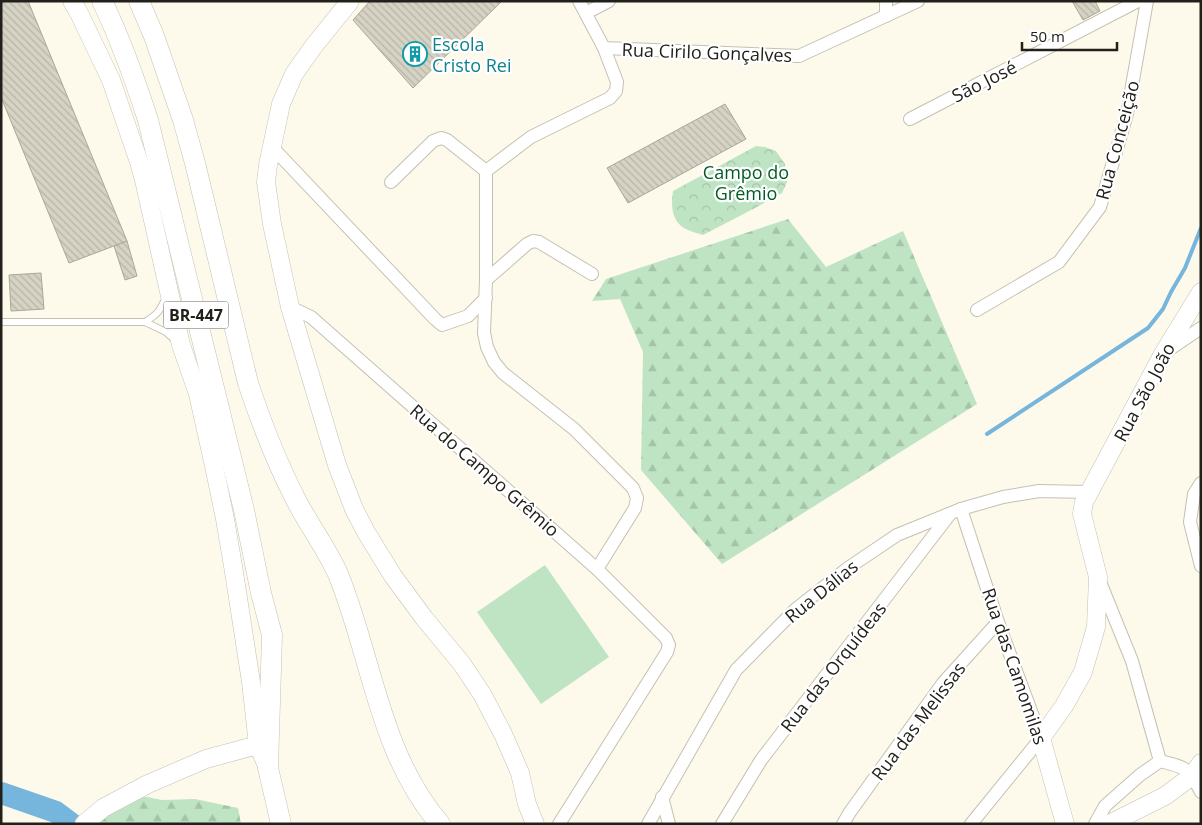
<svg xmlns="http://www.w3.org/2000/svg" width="1202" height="825" font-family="'Open Sans',sans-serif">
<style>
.grass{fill:#bfe4c4}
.forest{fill:url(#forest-firs)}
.park{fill:url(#park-crowns)}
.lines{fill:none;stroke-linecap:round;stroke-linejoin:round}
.stream{stroke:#76b5dc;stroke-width:4}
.river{stroke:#76b5dc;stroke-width:22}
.building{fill:url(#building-back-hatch);stroke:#a9a798}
.lane-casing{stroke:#c4c1b2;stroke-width:8}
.street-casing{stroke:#c4c1b2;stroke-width:14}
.secondary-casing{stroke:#c4c1b2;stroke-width:19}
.primary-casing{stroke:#c4c1b2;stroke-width:21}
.lane{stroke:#fff;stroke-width:6}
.street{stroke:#fff;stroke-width:12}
.secondary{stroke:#fff;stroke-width:18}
.primary{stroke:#fff;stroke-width:20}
.labels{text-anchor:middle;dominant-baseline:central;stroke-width:4.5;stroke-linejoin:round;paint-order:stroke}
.shield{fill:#fff;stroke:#64635f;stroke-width:1}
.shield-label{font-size:16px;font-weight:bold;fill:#21201a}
.culture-label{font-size:18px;fill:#0d838f;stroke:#fff;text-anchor:start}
.street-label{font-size:18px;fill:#21201a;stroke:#fff}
.park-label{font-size:18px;fill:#015c24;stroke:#fff}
</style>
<defs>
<pattern id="forest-firs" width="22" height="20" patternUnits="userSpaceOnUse" patternTransform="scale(1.25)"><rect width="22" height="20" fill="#bfe4c4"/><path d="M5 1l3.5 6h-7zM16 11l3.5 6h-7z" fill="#a4c3a8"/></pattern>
<pattern id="park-crowns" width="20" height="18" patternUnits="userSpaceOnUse" patternTransform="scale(1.25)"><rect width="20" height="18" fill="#bfe4c4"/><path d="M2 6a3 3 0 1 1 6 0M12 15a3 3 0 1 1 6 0" fill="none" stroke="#a4c3a8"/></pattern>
<pattern id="building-back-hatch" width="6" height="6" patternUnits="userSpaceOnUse" patternTransform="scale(1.25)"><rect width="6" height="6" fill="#d6d3c4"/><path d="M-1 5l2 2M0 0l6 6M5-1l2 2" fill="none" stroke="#b7b5a8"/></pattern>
</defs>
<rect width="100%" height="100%" fill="#fdfaeb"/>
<!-- grass -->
<polygon class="grass" points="545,565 609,657 541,704 477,612"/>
<!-- forest -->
<g class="forest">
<polygon points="788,219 826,267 903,231 977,404 722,564 641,470 643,352 620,299 592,301 606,279"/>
<polygon points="138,797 147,797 162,800 195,799 238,808 241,824 94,824"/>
</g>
<!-- park -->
<path class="park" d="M756 146 765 147 776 151 785 164 787 182 782 193 757 207 703 235C697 233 689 231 684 228 671 220 671 204 673 191Z"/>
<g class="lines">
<!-- stream -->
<polyline class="stream" points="987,434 1148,328 1163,309 1171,292 1185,268 1201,228"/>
<!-- river -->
<polyline class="river" points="1,793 56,812 72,824"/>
</g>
<!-- building -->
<g class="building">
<polygon points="1,1 28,1 127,241 69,263 1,97"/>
<polygon points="370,1 502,1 413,88 353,20"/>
<polygon points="1072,1 1095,1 1100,11 1083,20"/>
<polygon points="725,104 746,139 628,203 607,168"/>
<polygon points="127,241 137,276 125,280 114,246"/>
<polygon points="41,273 44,309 11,311 9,275"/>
</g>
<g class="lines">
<defs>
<g id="lane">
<polyline points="1,322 145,322 166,332 176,341"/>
<path d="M145 322C158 314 160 311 166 297"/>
</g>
<g id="street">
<polyline points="579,1 604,48 617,82 616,91 610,98 531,137 486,171 486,280 484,333 487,347 494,362 503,373 574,429 633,488 637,498 635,508 597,569"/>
<polyline points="886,1 886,16"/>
<polyline points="586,13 609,1"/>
<polyline points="604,48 799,56 918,1"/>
<polyline points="910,119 1138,1"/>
<polyline points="272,147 435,319 442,325 468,316 486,298"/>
<polyline points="391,182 433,141 441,138 447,140 486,171"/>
<polyline points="486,280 527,244 533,241 539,242 592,274"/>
<polyline points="290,307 311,317 597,569 666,638 669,645 667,652 559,824"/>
<polyline points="977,310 1059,262 1100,207 1127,114 1147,1"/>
<polyline points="1167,351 1201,328"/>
<polyline points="1201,483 1194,494 1190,522 1201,566"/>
<polyline points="961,509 998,622 1041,738 971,824"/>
<polyline points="1100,582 1132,661 1160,761"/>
<polyline points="662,797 669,824"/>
<polyline points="648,824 736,670 796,609 848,568 897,535 961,509 1003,497 1039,491 1089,492"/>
<polyline points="722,824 761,760 950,514"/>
<polyline points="843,824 850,812 943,683 998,622"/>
<path d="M1095 824 1105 806 1140 775 1160 761C1187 768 1188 767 1201 792"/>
</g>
<g id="secondary">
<polyline points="72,1 78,11 111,80 139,162 144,180 181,345 198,394 214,466 225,519 234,572 251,682 258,745 268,768"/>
<polyline points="350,1 313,47 294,74 281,104 268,165 266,182 272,224 290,307 337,465 354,509 366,532 393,576 424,618 462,664 482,694 503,734 514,759 520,773 527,804 535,824"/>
<polyline points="84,824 103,808 148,784 206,759 258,745"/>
<polyline points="1065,824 1041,738 1064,706 1083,672 1096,627 1098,577 1082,514 1084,502 1163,354 1201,292"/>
<polyline points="1109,824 1165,796 1192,776 1201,763"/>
</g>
<g id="primary">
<path d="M102 1C121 40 135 80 148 120L244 510 261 593 272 635 268 768 281 824"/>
<path d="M139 1 154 36 183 120 195 163 248 383C261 422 276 461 295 498 308 524 326 547 338 574 372 657 379 753 440 824"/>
</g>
</defs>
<!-- lane casing -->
<use href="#lane" class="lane-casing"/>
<!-- street casing -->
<use href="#street" class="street-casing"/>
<!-- secondary casing -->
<use href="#secondary" class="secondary-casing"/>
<!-- primary casing -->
<use href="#primary" class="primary-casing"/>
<!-- lane -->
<use href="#lane" class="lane"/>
<!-- street -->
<use href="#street" class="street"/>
<!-- secondary -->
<use href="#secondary" class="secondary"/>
<!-- primary -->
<use href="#primary" class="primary"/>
</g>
<!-- icons -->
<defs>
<symbol id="building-ring" viewBox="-11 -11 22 22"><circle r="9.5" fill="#fff" stroke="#0f9aa8" stroke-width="1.5"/><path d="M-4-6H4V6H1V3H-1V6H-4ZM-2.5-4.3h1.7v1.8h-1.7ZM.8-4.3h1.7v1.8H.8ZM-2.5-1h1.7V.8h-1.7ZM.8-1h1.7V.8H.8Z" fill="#0f9aa8"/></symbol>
</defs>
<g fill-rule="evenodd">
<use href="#building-ring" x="401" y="40" width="28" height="28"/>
</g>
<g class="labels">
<!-- shield labels -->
<rect class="shield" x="163.5" y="301.5" width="65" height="27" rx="4"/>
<g class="shield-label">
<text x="196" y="315">BR-447</text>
</g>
<!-- culture labels -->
<g class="culture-label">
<text x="432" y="44">Escola<tspan x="432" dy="21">Cristo Rei</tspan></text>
</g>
<!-- street labels -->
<g class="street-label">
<text transform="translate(707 52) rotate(2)">Rua Cirilo Gonçalves</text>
<text transform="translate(984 81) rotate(-27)">São José</text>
<text transform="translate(1117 140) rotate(-75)">Rua Conceição</text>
<text transform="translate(1144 392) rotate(-62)">Rua São João</text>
<text transform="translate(485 470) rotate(41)">Rua do Campo Grêmio</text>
<text transform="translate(821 591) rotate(-39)">Rua Dálias</text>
<text transform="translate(1015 666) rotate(71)">Rua das Camomilas</text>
<text transform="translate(833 667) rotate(-52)">Rua das Orquídeas</text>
<text transform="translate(918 721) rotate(-53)">Rua das Melissas</text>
</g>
<!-- park labels -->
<g class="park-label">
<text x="746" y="172">Campo do<tspan x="746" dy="21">Grêmio</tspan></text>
</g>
</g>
<!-- border -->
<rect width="1202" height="825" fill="none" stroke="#21201a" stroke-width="5"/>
<!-- scale -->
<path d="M1022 42v8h95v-8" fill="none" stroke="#21201a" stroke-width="2.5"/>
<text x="1030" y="42" font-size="15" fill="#21201a" stroke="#ffffff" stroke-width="4" paint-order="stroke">50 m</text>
</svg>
